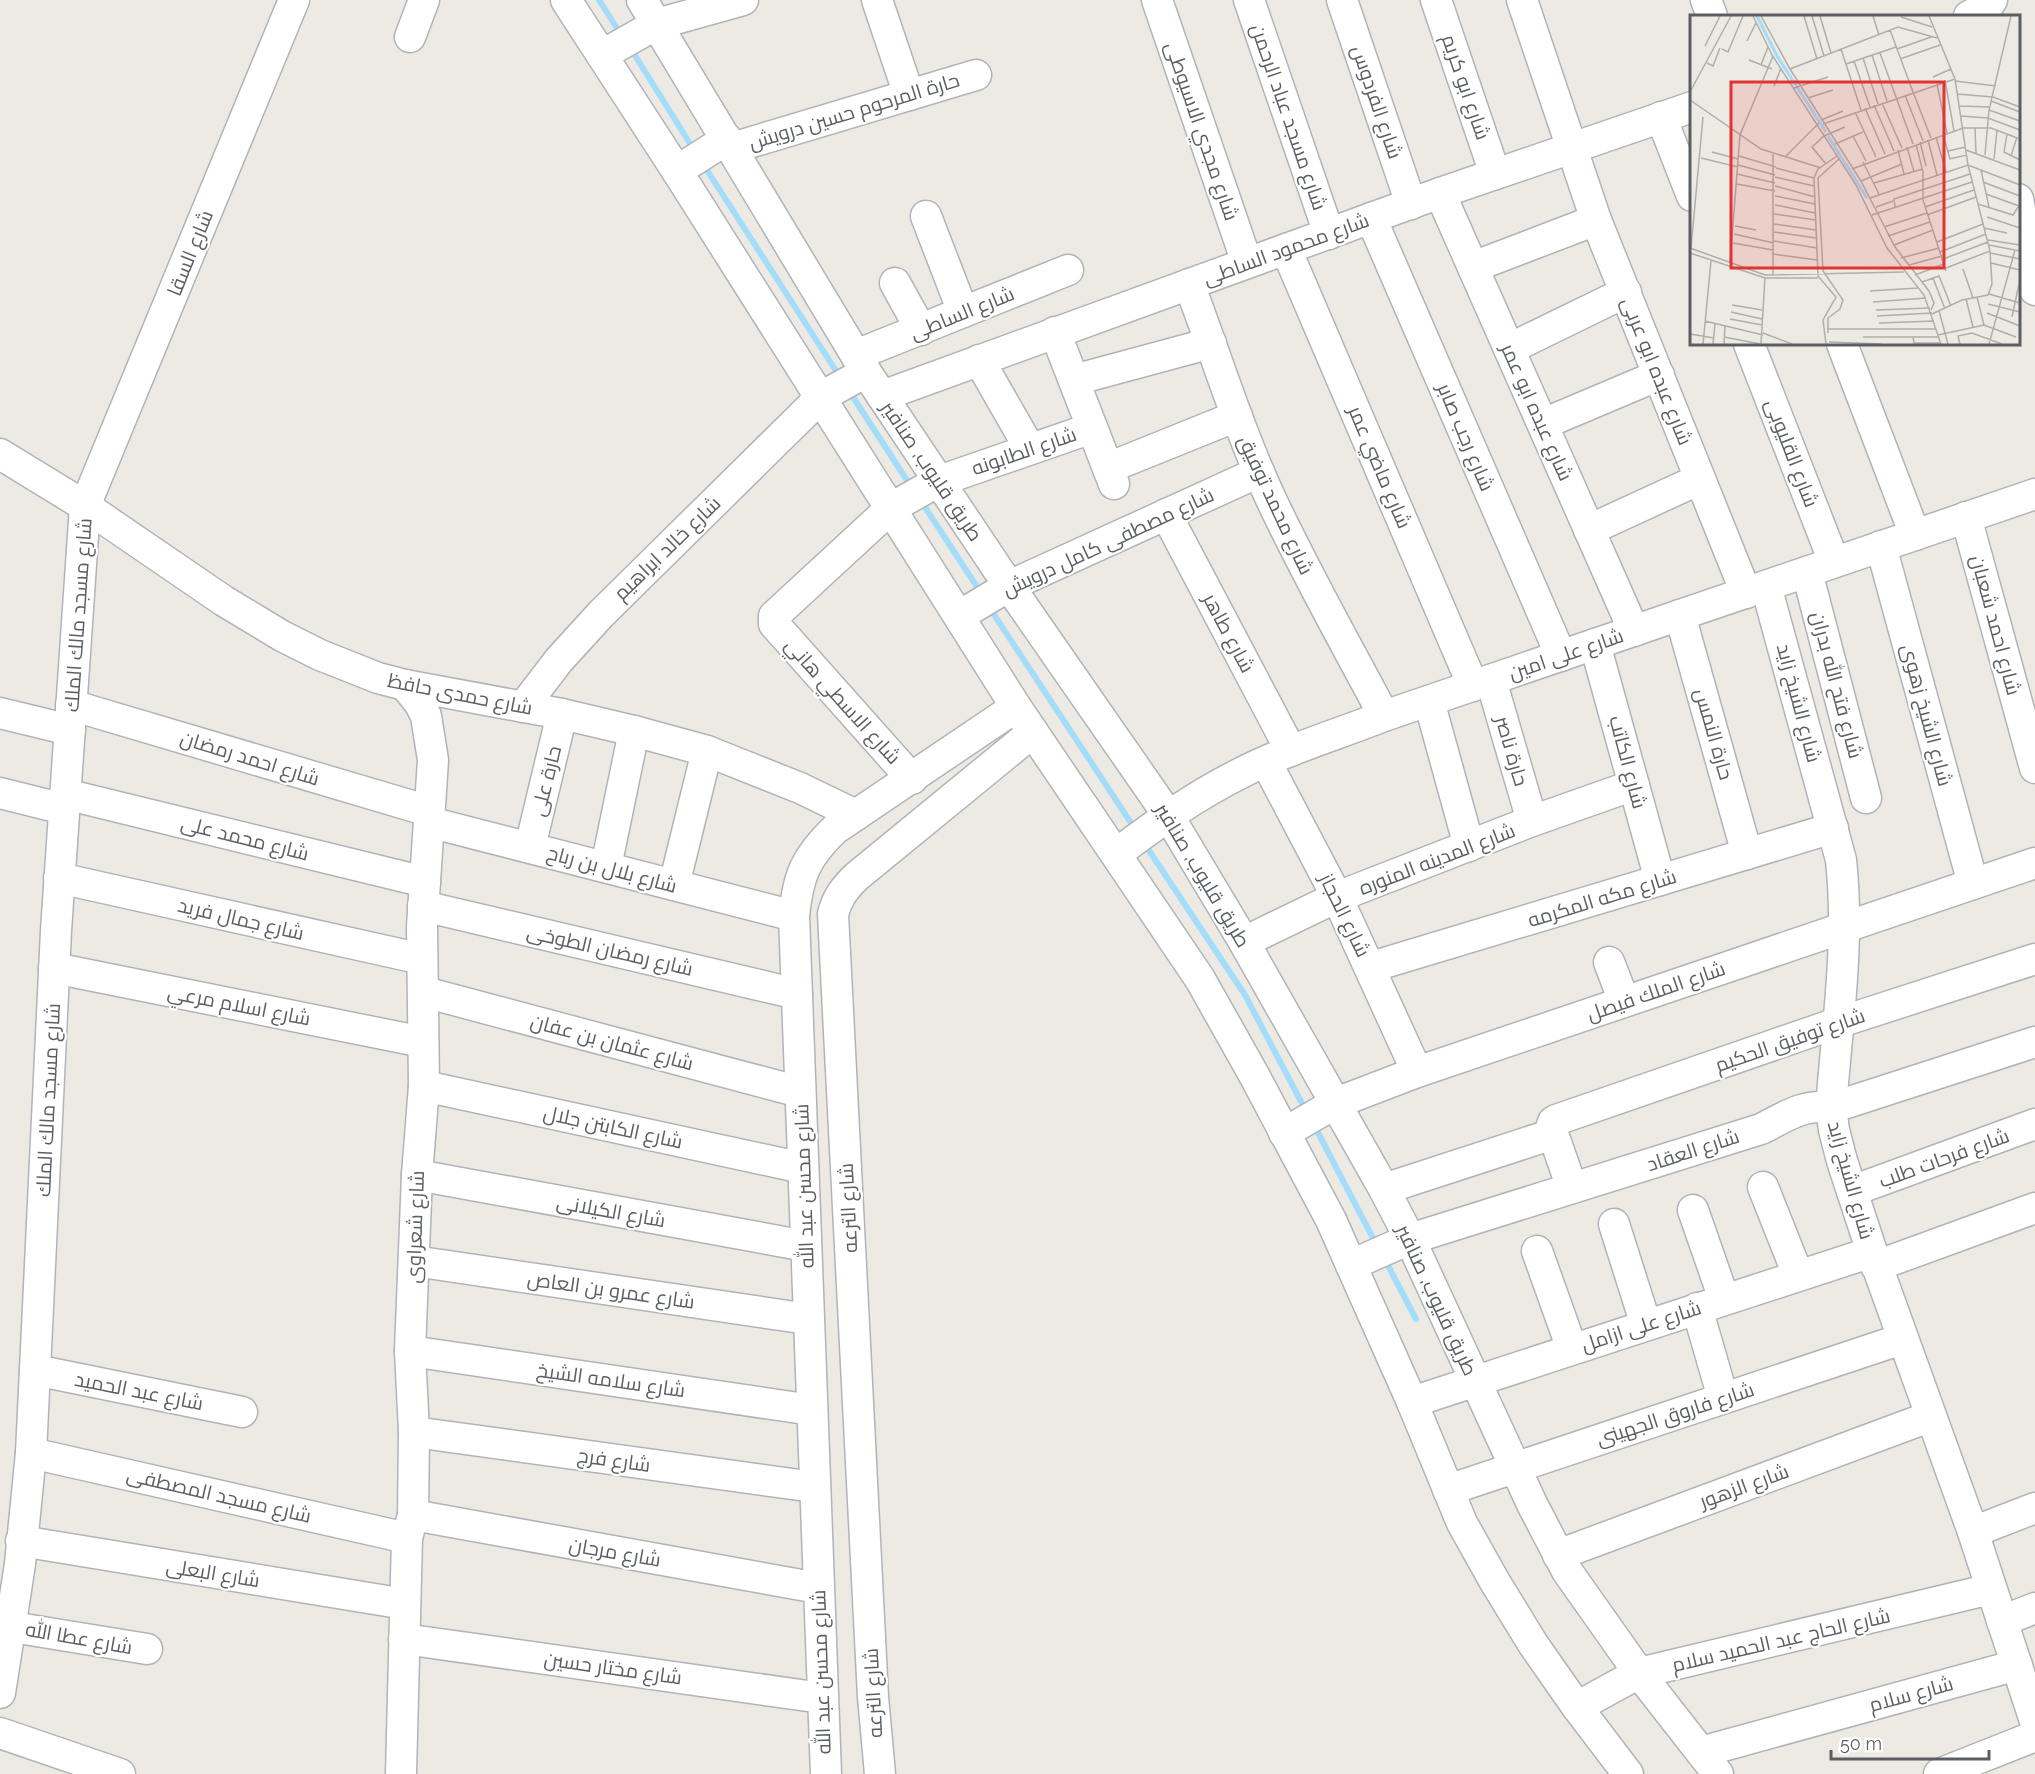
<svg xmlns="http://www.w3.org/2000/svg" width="2035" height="1774" font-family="Raleway,Cairo,sans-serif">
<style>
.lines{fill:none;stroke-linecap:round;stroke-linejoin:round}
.stream{stroke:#a4dcfb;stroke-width:6}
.minor-casing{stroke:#b0b4b8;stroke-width:33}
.minor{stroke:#fff;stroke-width:30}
.labels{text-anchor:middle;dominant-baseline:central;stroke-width:4.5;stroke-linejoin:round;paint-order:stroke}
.street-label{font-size:20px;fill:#5b5f63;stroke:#fff}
.inset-river{fill:none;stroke:#a4dcfb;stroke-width:3}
.inset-road{fill:none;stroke:#afaeac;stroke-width:1.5}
.view{fill:#e23434;fill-opacity:0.15;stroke:#e23434;stroke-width:3}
.inset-edge{fill:none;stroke:#5b5f63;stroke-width:3}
</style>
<rect width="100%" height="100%" fill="#edeae3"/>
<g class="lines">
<!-- stream -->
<g class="stream">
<polyline points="599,0 622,36"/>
<polyline points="631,49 694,150"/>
<polyline points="703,164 840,377"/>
<polyline points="849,391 912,488"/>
<polyline points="921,501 981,593"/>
<polyline points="989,607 1135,829"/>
<polyline points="1144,843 1245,995 1306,1111"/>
<polyline points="1314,1125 1376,1244"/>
<polyline points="1384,1258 1416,1319"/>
</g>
<defs>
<g id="minor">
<polyline points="566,0 677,171 1016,707 1200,979 1254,1075 1331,1220 1412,1402 1462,1523 1495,1582 1533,1644 1577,1707 1628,1774"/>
<polyline points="642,0 866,372 1009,586 1168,815 1244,942 1384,1189 1410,1239 1532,1504 1567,1571 1639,1673 1718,1774"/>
<polyline points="877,0 909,95"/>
<polyline points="1157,0 1247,263"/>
<polyline points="1249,0 1329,234"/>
<polyline points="1342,0 1411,204"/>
<polyline points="1436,0 1495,174"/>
<polyline points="1522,0 1596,220 1746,593"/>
<polyline points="1706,0 1712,16"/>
<polyline points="1969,16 1988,6 1992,0"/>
<polyline points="410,37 424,0"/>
<polyline points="602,55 657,24 743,0"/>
<polyline points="1661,117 1692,196"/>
<polyline points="732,148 976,75"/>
<polyline points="677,171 727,139"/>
<polyline points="1440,193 1634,631"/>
<polyline points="2018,199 2035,290"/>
<polyline points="926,216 963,312"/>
<polyline points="1371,218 1561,656"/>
<polyline points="1286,249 1473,686"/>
<polyline points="1473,267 1596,220"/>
<polyline points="895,283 921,330"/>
<path d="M1189 284C1216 355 1238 428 1270 497 1305 572 1346 644 1384 716"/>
<polyline points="1055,332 1114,484"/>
<polyline points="1749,344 1834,562"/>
<polyline points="1842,344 1915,535"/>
<polyline points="1509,349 1626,292"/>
<polyline points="856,355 1068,270"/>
<polyline points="979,360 1030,449"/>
<polyline points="1074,380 1211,343"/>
<polyline points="882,396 1440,193 1692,107"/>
<polyline points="1543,424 1659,375"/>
<polyline points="0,454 85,506 224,601 282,636 320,655 378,678 405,685 562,714 634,731 707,751 800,788 856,815"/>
<polyline points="1108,468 1237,416"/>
<polyline points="1166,514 1291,751"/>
<polyline points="1966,517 2035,768"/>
<polyline points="1589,530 1700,479"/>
<polyline points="1881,546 1973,884"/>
<polyline points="1807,572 1866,798"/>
<path d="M1766 586 1841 860C1850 943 1837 1026 1831 1108L1834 1130 1842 1161 1872 1252 1973 1532 2035 1721"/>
<polyline points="1680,615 1747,854"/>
<polyline points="959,616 1009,586 1259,472"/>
<polyline points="1595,644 1660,880"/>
<polyline points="1491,680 1532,821"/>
<polyline points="1429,701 1469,846"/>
<polyline points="71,705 429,811"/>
<polyline points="523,707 559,660 601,614 821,397 866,372"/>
<polyline points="0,713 70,730"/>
<polyline points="1266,762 1337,897 1417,1072"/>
<polyline points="912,779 774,624 774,616 891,508 939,481 1092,428"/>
<polyline points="0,793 64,809"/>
<polyline points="65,794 425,882"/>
<polyline points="429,822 794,916"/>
<polyline points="530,847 562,714"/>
<path d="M1116 854C1156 824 1195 796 1239 774 1285 750 1336 735 1384 716L2035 494"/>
<polyline points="606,867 634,731"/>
<polyline points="59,878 422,959"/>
<polyline points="674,885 707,751"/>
<polyline points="423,906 797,994"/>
<polyline points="1244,942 1337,897 1532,821 1634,785"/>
<polyline points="1609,962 1624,1001"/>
<polyline points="1371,967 1833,828"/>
<polyline points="54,968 423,1042"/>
<polyline points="424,992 800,1092"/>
<polyline points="424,1086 803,1168"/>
<polyline points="1284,1133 1336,1103 1417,1072 2035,863"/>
<polyline points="417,1175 806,1246"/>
<polyline points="1763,1187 1798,1275"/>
<polyline points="1572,1188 1551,1128 1553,1122 1556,1120 1837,1023 2035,959"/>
<polyline points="1384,1189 1553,1134"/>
<polyline points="1852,1191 2035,1124"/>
<polyline points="1693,1210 1724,1299"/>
<polyline points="1614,1224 1646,1325"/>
<polyline points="1537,1251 1572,1349"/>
<polyline points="414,1261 808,1319"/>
<path d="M1351 1265 1410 1239 1761 1129C1785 1117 1804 1103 1831 1108L2035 1042"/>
<polyline points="1876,1266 2035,1208"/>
<polyline points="1697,1308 1723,1398"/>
<polyline points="410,1351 812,1410"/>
<polyline points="35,1370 242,1412"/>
<polyline points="1412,1402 1872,1252"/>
<polyline points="414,1432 814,1487"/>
<polyline points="31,1453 407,1538"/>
<polyline points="1448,1490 1902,1339"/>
<polyline points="413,1515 818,1588"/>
<polyline points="1973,1532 2035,1508"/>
<polyline points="21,1541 405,1604"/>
<polyline points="1558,1555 1929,1417"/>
<polyline points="2002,1621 2035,1608"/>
<polyline points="12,1627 147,1649"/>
<polyline points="404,1639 822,1698"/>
<polyline points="0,1693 20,1564 31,1453 56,931 85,506 294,0"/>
<polyline points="1577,1707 1639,1673 1991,1589"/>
<polyline points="0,1733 120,1774"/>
<polyline points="1701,1752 2017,1665"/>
<polyline points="401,1774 407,1538 413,1515 414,1432 410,1351 417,1175 424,1086 422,927 433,760 426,716 420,704 405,685"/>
<path d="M826 1774 794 916C798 875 806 857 835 829L1016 707"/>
<path d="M880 1774 873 1697 833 914C837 898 844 889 856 877L1033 732"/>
<polyline points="1939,1774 2035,1736"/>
</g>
</defs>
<!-- minor casing -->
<use href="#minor" class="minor-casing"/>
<!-- minor -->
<use href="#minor" class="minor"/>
</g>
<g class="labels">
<!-- street labels -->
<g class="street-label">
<text transform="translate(1466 87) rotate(71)">شارع ابو كريم</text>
<text transform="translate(1377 102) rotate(71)">شارع الفردوس</text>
<text transform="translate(854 111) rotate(-17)">حارة المرحوم حسين درويش</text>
<text transform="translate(1289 117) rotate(71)">شارع مسجد عباد الرحمن</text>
<text transform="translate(1202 131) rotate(71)">شارع مجدي الاسيوطى</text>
<text transform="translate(1286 249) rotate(-20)">شارع محمود الساطى</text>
<text transform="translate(190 253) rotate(-68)">شارع السقا</text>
<text transform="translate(962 313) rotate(-22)">شارع الساطى</text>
<text transform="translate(1657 371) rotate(68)">شارع عبده ابو عربى</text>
<text transform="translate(1537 412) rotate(66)">شارع عبده ابو عمر</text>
<text transform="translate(1466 437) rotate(67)">شارع رجب صابر</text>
<text transform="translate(1024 451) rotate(-19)">شارع الطابونه</text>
<text transform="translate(1792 453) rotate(69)">شارع القليوبى</text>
<text transform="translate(1380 467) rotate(67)">شارع ماضي عمر</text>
<text transform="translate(932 471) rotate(56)">طريق قليوب, صنافير</text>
<text transform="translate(1276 505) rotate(65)">شارع محمد توفيق</text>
<text transform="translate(1108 542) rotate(-25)">شارع مصطفى كامل درويش</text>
<text transform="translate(667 548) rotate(-44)">شارع خالد ابراهيم</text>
<text transform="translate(78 615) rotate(-86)">شارع مسجد مالك الملك</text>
<text transform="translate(1996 625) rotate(75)">شارع احمد شعبان</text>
<text transform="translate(1229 633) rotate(62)">شارع طاهر</text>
<text transform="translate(1566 654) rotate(-19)">شارع على امين</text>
<text transform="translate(1837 685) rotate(75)">شارع فتح الله بدران</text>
<text transform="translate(460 694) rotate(11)">شارع حمدى حافظ</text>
<text transform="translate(843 701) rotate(48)">شارع الاسطي هاني</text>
<text transform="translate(1799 703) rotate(75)">شارع الشيخ زايد</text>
<text transform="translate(1927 715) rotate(75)">شارع الشيخ زهوى</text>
<text transform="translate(1714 734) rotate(74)">حارة النمس</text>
<text transform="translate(1512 751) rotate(74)">حارة ناصر</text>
<text transform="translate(250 758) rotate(17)">شارع احمد رمضان</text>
<text transform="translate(1628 762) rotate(75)">شارع الكاتب</text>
<text transform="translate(546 781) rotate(-76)">حارة على</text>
<text transform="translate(245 838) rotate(14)">شارع محمد على</text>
<text transform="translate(1437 859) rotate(-21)">شارع المدينه المنوره</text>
<text transform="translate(612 869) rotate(15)">شارع بلال بن رباح</text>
<text transform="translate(1203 875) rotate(59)">طريق قليوب, صنافير</text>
<text transform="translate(1602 898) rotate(-17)">شارع مكه المكرمه</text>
<text transform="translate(1345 915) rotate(64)">شارع الحجاز</text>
<text transform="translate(241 919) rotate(13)">شارع جمال فريد</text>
<text transform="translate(610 950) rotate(13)">شارع رمضان الطوخى</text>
<text transform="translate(1656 991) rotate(-19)">شارع الملك فيصل</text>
<text transform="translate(239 1005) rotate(11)">شارع اسلام مرعي</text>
<text transform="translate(1790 1040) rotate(-19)">شارع توفيق الحكيم</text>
<text transform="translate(612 1042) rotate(15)">شارع عثمان بن عفان</text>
<text transform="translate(48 1100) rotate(-87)">شارع مسجد مالك الملك</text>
<text transform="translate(613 1127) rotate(12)">شارع الكابتن جلال</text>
<text transform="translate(1693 1150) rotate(-18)">شارع العقاد</text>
<text transform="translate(1944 1158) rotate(-20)">شارع فرحات طلب</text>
<text transform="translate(1851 1180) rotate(74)">شارع الشيخ زايد</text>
<text transform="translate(804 1186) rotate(-92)">شارع محسن عبد الله</text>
<text transform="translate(848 1208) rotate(-93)">شارع الترعه</text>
<text transform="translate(611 1211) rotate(10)">شارع الكيلانى</text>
<text transform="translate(415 1227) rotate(-88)">شارع شعراوى</text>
<text transform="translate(611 1290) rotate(8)">شارع عمرو بن العاص</text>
<text transform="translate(1437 1300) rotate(65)">طريق قليوب, صنافير</text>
<text transform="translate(1641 1326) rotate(-18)">شارع على ازامل</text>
<text transform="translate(611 1380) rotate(8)">شارع سلامه الشيخ</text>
<text transform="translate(139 1391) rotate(11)">شارع عبد الحميد</text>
<text transform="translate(1675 1414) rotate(-18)">شارع فاروق الجهينى</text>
<text transform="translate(614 1460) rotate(8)">شارع فرج</text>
<text transform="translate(1744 1486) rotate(-20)">شارع الزهور</text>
<text transform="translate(219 1495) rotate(13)">شارع مسجد المصطفى</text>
<text transform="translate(615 1552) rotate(10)">شارع مرجان</text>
<text transform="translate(213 1573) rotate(9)">شارع البعلى</text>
<text transform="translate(79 1638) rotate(10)">شارع عطا الله</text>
<text transform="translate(1781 1640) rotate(-13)">شارع الحاج عبد الحميد سلام</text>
<text transform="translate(613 1668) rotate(8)">شارع مختار حسين</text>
<text transform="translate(821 1672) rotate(-92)">شارع محسن عبد الله</text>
<text transform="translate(873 1693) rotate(-93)">شارع الترعه</text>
<text transform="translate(1911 1694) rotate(-15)">شارع سلام</text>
</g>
</g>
<!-- overview -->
<g transform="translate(1690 15)">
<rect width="330" height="330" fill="#edeae3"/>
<path class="inset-river" d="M67 1 87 41 136 117M138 121 177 183"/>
<path class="inset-road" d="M63 1 82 40 166 170 197 233 234 280 251 329M71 1 100 54 171 166 205 232 239 276 244 288 241 295M114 1 127 44M122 1 134 41M130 1 141 38M183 1 189 20M239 1 265 64 278 150 300 236 302 269 298 280 272 285 242 299M211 2 242 12M200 15 223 77M57 26 66 8M15 31 30 1M32 34 38 37 53 1M151 34 171 95M207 34 241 22M190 38 223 129M182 40 197 86M173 43 188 89M210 44 250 30M59 45 82 54M164 46 180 92M17 48 23 51 30 33M156 49 206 32M71 50 78 32M100 54 208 12 247 23M243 62 261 54M255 65 264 116M265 66 306 71M247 69 257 118M84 71 91 53M104 73 138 62M0 77 41 1M223 77 241 123M267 79 303 82 330 92M215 80 233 126M118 83 143 75M0 85 71 134 131 153M301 86 330 97M192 88 212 133M184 90 204 136M269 91 300 92M175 93 195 139M299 95 330 106M165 97 186 142M271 101 298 103 330 115M131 105 153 96M133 109 265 64M285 113 286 138M253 119 260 144M317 119 314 137 330 145M163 121 176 146M246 122 256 157M238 125 247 160M230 127 236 151M145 129 173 117M226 129 233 157V185L256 256M217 132 224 157M208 135 214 159M276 135 330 155M258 136 276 132M22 137 48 144M295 140 299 95 321 1M49 141 86 152M96 141 129 108M321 141 327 122M11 143 48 152M259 144 277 140M304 144 307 115M173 147 189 179M136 149 122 132 134 121 155 112M48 150 85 160M86 153 124 163M162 154 273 113H301L330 124M291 155 299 192M47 159 85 168M85 162 124 171M171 166 212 149M293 167 330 181M184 168 233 154M47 169 85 176M85 171 125 182M296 179 329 191M85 181 125 189M180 183 278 150 330 170M288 189 323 200 330 189M85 190 125 198M186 192 203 186M205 192 204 184 280 159M235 192 284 175M84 199 126 205M182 200 282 167M237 200 286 182M297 202 330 213M84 209 126 215M45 211 66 215M194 212 237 198M294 213 317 218M84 217 126 223M44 219 84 228M198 221 240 207M298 225 330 230M84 226 127 233M247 227 293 209M43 228 83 235M204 230 243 215M299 230 330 236M0 233 75 260 214 257M1 233 13 102M250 237 296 219M0 238 75 263H128M300 238 330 244M83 239 127 245M211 243 249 233M253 244 298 227M40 248 50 120 83 41M301 248 330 255M219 250 252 241M256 253 300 236M273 254 283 283M83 260V139M225 260 254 249M243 263 255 294M232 267 249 261 261 291M180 276 228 273M299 279 330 288M287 282 294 310M276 284 283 312M183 287 236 283M298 289 330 297M42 290 72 295M186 295 240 293M249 296 258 329M41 297 72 304M297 298 330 311M187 301 242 298M322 302 329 269M40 304 72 310M15 306 73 320M189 308 244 306M137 314H246M73 318 102 329M138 318V303L150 294 153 285 133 256 128 163 149 144M0 319 24 323M248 320 294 310 326 322M34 322 70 329M173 322H249M223 322 224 328H250M139 327 191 329M13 329 21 246M23 329 25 309M34 329 35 311M71 329 75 262M136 329 133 305 146 282 128 261 124 163 128 154 147 141M270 329 268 321 282 318 312 329M299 329 325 235"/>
<path class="view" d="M41 67H254V253H41Z"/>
<rect width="330" height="330" class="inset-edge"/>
</g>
<!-- scale -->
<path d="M1831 1750v9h158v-9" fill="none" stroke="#5b5f63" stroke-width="3"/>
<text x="1840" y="1750" font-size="18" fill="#5b5f63" stroke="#ffffff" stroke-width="4.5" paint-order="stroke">50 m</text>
</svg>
